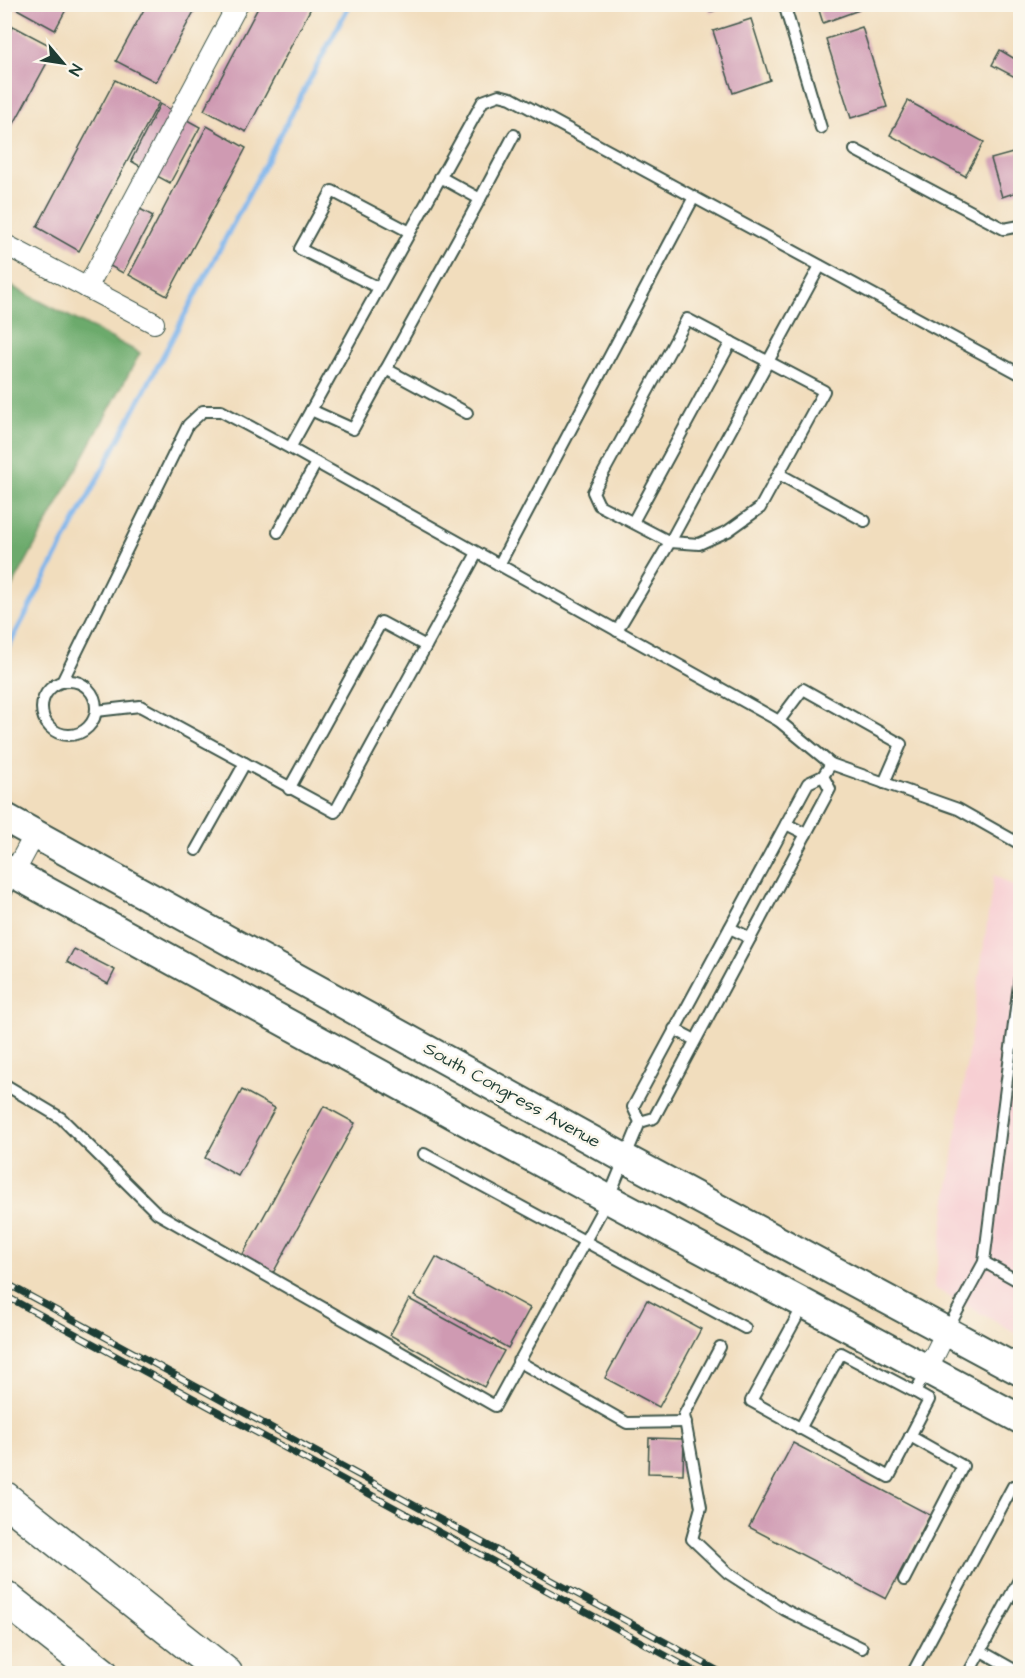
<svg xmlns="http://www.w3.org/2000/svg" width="1025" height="1678" font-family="'Architects Daughter',sans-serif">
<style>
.built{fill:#f7cfd3}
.forest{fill:#6caa6c;stroke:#467450;stroke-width:1.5}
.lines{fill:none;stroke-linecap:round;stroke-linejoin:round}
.stream{stroke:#7cb4ec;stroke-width:5}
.building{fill:#cf9ab2}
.lane-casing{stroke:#3e5549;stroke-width:14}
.street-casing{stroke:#3e5549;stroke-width:22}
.secondary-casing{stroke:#3e5549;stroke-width:32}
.highway-casing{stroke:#3e5549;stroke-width:36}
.lane{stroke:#fff;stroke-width:10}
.street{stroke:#fff;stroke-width:20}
.secondary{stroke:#fff;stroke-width:28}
.highway{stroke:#fff;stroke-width:33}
.rail-casing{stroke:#1f3d34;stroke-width:7}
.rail{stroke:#fbf7ec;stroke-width:4.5;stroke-dasharray:14;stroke-linecap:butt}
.labels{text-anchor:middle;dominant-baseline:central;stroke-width:5;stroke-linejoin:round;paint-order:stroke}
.street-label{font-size:18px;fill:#1f3d34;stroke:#fbf7ec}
</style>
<rect width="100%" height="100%" fill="#fbf7ec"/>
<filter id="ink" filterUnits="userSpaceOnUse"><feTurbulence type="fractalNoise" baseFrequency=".0167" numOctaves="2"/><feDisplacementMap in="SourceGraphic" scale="12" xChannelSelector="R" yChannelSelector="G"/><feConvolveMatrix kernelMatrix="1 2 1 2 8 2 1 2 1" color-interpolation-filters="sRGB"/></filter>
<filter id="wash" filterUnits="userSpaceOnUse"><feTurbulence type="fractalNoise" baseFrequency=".008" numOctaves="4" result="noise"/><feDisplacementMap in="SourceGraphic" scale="24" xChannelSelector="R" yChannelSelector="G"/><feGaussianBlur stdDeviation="1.35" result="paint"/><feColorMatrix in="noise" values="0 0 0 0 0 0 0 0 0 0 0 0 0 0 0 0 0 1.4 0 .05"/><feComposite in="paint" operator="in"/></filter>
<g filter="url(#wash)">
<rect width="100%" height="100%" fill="#f1ddbd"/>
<!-- built -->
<polygon class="built" points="994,875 1020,890 1020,1335 934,1288"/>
<!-- forest -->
<polygon class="forest" points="5,283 140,353 5,600"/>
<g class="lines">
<!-- stream -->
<polyline class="stream" points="4,655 350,4"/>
</g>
<g id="blocks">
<!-- building -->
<g class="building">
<polygon points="8,4 69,4 55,30"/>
<polygon points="147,4 198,4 156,82 116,61"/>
<polygon points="260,4 313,4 246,132 204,110"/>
<polygon points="708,4 732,4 732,5 710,12"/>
<polygon points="817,4 857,4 859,10 823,23"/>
<polygon points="751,19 770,80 733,93 713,31"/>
<polygon points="13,26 55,48 4,142 4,42"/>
<polygon points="862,27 887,107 851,118 826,39"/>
<polygon points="1000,50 1020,62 1015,77 992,65"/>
<polygon points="115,80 159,102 79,251 37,227"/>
<polygon points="908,101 984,142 965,176 890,135"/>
<polygon points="160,104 173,111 143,168 131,161"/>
<polygon points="187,120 200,127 170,183 157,176"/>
<polygon points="207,126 246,148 167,296 129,275"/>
<polygon points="1020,151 1020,191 1002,197 991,159"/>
<polygon points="140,209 153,216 123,273 110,266"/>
<polygon points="74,949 115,970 108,984 67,962"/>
<polygon points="242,1090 275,1108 238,1176 205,1158"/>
<polygon points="324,1106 355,1123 273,1273 242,1256"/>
<polygon points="436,1257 530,1308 508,1348 414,1296"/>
<polygon points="409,1299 504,1351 484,1387 390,1335"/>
<polygon points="647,1300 701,1329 659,1407 605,1378"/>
<polygon points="649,1438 684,1439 683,1474 648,1473"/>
<polygon points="793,1443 930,1515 886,1599 749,1527"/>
</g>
</g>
</g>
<g filter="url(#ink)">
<use href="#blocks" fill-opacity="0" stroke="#3e5549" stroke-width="1.5"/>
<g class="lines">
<defs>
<g id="lane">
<polyline points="784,4 821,128"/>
<polyline points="855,150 1004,229 1020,226"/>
<polyline points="480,199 514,135"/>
<polyline points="379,288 300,249 332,191 410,232"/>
<polygon points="687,319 824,391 760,508 728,531 699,544 670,542 599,505 593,492"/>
<polyline points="386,369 467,413"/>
<polyline points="311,410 353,429 480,199 440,177"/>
<polyline points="779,474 865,521"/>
<polyline points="633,522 731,342"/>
<polyline points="278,532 316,463"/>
<polyline points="499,565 694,197"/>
<polyline points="617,631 670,542 820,266"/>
<circle cx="69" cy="708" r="27"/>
<polyline points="62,682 188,425 203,411 221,411 290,448"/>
<polyline points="96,711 140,706 335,812 477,553"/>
<polyline points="779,721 290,448 483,101 499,95 511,98 1020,374"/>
<polyline points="831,764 779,721 803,689 901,744 884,783"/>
<polyline points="289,789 381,622 426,646"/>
<polyline points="786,824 806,834"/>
<polyline points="196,850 245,763"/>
<polyline points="4,897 14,874"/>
<polyline points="730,928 750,938"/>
<polyline points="674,1029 695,1040"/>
<polyline points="4,1084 61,1118 157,1213 495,1406 608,1199 640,1122 633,1107 808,783 823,776 831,764 958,809 1020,844"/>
<polyline points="640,1122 654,1118 830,789 823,776"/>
<polyline points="424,1154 745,1328"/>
<polyline points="984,1262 1020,1282"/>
<polyline points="803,1306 751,1401 889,1477 929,1400 915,1392"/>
<polyline points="947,1330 984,1262 1020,976"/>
<polyline points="720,1347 684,1415 701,1507 692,1539 728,1573 785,1610 862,1648"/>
<polyline points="518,1361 627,1423 686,1422"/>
<polyline points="800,1429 841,1353 915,1392 927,1371"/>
<polyline points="904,1580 963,1466 910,1436"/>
<polyline points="981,1651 1020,1673"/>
<polyline points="912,1674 1013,1486 1020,1490"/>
<polyline points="968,1674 1020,1578"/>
</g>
<g id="street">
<polyline points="4,244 154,323"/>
<polyline points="87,288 238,4"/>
<polyline points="14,873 35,834"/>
<polyline points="928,1368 946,1332"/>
</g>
<g id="secondary">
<polyline points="4,817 624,1158 1020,1371"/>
<polyline points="4,868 608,1199 1020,1419"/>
</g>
<g id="highway">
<polyline points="4,1498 226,1674"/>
<polyline points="4,1597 102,1674"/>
</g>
</defs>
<!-- lane casing -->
<use href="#lane" class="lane-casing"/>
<!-- street casing -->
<use href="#street" class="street-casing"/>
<!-- secondary casing -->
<use href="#secondary" class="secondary-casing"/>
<!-- highway casing -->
<use href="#highway" class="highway-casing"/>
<!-- lane -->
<use href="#lane" class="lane"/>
<!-- street -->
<use href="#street" class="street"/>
<!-- secondary -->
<use href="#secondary" class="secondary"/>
<!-- highway -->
<use href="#highway" class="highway"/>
<defs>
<g id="rail">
<polyline points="4,1282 724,1674"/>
<polyline points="4,1295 700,1674"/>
</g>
</defs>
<!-- rail casing -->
<use href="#rail" class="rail-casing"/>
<!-- rail -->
<use href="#rail" class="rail"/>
</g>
</g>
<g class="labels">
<!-- street labels -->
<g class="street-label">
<text transform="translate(512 1095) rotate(29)">South Congress Avenue</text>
</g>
</g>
<!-- margin -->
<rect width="1025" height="1678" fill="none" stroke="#fbf7ec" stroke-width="24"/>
<!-- north arrow -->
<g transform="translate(63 63) rotate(119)" stroke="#fbf7ec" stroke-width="4.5" paint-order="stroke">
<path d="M0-4.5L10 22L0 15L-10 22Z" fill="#1f3d34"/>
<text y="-9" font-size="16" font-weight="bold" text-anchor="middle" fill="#1f3d34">N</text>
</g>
</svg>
